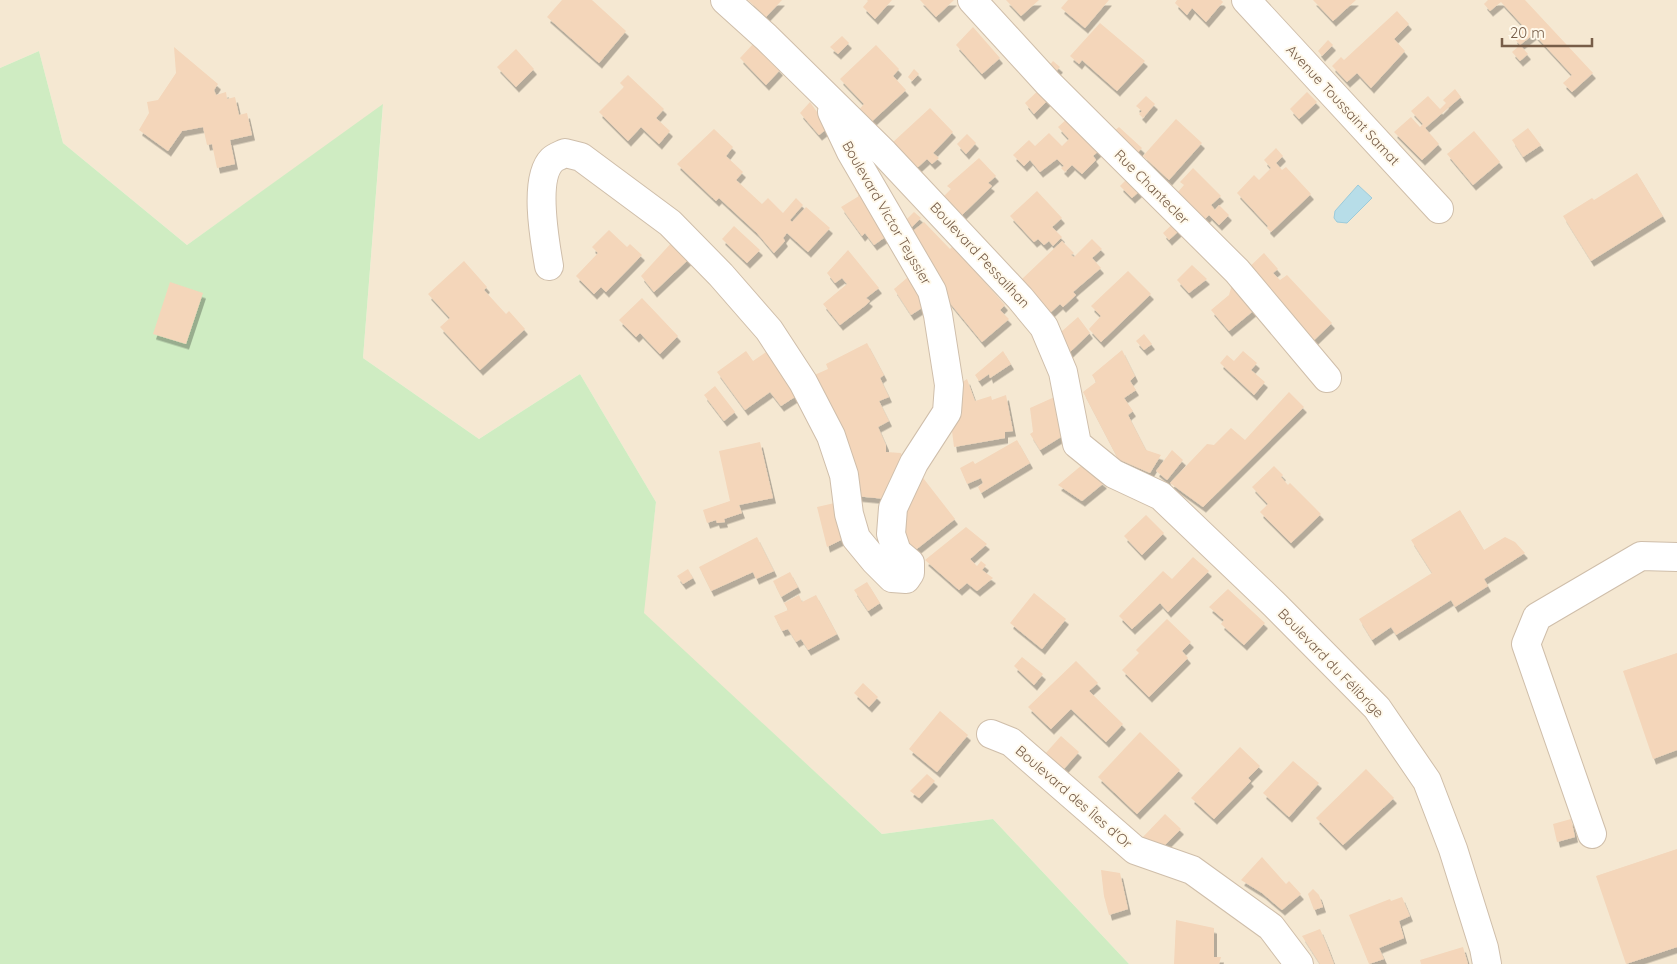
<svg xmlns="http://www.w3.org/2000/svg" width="1677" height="964" font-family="Quicksand,sans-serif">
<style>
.residential{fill:#f5e8d2}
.green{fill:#cfecc2}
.water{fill:#b7dde8;stroke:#9dcbda}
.building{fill:#f4d6ba;filter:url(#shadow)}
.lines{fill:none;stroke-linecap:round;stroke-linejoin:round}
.minor-casing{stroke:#cfbeaa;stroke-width:30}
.minor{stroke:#fff;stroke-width:28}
.labels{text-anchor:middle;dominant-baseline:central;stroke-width:4;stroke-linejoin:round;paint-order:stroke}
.street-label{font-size:14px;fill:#775d48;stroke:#fff9eb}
</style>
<defs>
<filter id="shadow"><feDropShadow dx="3" dy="5.5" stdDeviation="0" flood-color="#0004"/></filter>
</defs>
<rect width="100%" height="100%" fill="#fdf6e4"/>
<!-- residential -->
<polygon class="residential" points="0,0 1677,0 1677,964 1129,964 993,819 882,834 643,613 656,502 580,374 479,439 363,358 383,105 187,245 63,143 39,51 0,68"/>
<!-- green -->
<polygon class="green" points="39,51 63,143 187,245 383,104 363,358 479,439 580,374 656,502 644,613 882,834 993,819 1129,964 0,964 0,68"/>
<!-- water -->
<polygon class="water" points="1358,185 1372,198 1347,223 1337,222 1334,218 1335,211"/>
<!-- building -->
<g class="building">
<polygon points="562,0 592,0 626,31 599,63 547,17"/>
<polygon points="748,0 782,0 766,17"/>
<polygon points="867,0 892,0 875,19 863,7 868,1"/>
<polygon points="920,0 954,0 936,17"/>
<polygon points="1006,0 1039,0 1021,16"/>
<polygon points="1068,0 1109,0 1085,28 1061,8"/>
<polygon points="1177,0 1221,0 1223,2 1206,22 1192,8 1187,15 1175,3"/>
<polygon points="1313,0 1356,0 1333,21"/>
<polygon points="1488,0 1525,0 1593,73 1572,92 1563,83 1572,75 1534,34 1520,45 1514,38 1524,27 1501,2 1490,11 1484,4"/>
<polygon points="1397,11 1409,24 1394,39 1405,51 1371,88 1357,73 1347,82 1332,66 1341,57 1344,60"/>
<polygon points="1100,23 1145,61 1117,91 1082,60 1079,64 1070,56"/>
<polygon points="973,27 1000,58 982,74 956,45"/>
<polygon points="842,36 849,43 838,54 830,47"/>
<polygon points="1328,40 1333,45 1322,56 1318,51"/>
<polygon points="754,43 780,70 766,85 740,58"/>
<polygon points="876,45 899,69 893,76 906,90 868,125 856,113 864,104 840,79"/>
<polygon points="1520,45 1528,54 1520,61 1512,52"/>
<polygon points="174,47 218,84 214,90 216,95 226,92 227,99 235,97 239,115 247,113 252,135 230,140 235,164 217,168 212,144 207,145 203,127 182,131 168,151 139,130 149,113 147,102 158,100 176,73"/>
<polygon points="516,49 534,69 516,87 497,67"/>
<polygon points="1053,61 1060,67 1051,77 1045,71"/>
<polygon points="914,69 919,74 912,81 908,77"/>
<polygon points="628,75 664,109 656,118 670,131 659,144 641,127 628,141 599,112 624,87 620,83"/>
<polygon points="1043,86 1048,100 1034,114 1025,103"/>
<polygon points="1455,89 1461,97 1425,128 1439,144 1422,160 1394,132 1411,117 1420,127 1423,124 1411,111 1428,96 1440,109 1446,103 1443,100"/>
<polygon points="1307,92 1317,102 1299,119 1290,109"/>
<polygon points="1146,96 1155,104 1143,118 1139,114 1142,111 1136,106"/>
<polygon points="810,102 828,128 819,135 800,113"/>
<polygon points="930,108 953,132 933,153 939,158 932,164 927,159 917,168 892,143"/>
<polygon points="1068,118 1104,146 1093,156 1096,160 1082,174 1072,165 1065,172 1061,168 1064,166 1057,159 1040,172 1030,160 1024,166 1013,155 1029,140 1035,146 1049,133 1062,146 1069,139 1058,127"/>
<polygon points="1176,119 1202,143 1169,180 1143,156"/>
<polygon points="1119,127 1142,148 1132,159 1108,136"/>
<polygon points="1528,128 1541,145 1523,157 1512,140"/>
<polygon points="714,129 733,147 726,156 743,172 736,180 762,204 768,198 783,213 796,198 803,205 790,220 792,222 806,207 830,228 808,252 787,233 783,238 785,241 774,253 757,233 719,198 716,201 677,164"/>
<polygon points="1474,131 1500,162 1473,185 1447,154"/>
<polygon points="967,134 976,143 966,154 957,144"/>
<polygon points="1276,148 1283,156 1276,163 1282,170 1286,167 1311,194 1271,232 1267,228 1268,226 1237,193 1254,175 1259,180 1271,168 1264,160"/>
<polygon points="979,158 996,176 988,183 992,186 961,216 942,198 951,189 947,186"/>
<polygon points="1193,168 1221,196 1211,205 1215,210 1219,205 1229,215 1219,225 1209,215 1199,225 1177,193 1184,185 1180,182"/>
<polygon points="1637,173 1663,216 1591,261 1563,216 1592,198 1594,200"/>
<polygon points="1131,175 1144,187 1132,198 1120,186"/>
<polygon points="862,186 891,233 874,245 865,233 862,236 841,207 859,196 855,190"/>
<polygon points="1037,191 1062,218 1052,227 1062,237 1053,246 1049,241 1044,245 1038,239 1034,242 1010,216"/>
<polygon points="914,212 921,218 911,228 905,221"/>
<polygon points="1177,220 1184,226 1169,240 1163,233"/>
<polygon points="924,222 950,249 953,246 1005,305 1000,310 1009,319 982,342 940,291 909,234"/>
<polygon points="734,226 760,250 747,263 722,239"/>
<polygon points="609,230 627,247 630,244 642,255 606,292 601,287 594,294 576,276 598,253 592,247"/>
<polygon points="1092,239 1102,249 1092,258 1101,268 1073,292 1076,295 1063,307 1060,304 1050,313 1021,280 1062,241 1074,253 1071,255 1074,257"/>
<polygon points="674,240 690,258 654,292 641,276"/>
<polygon points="848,250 879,288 866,298 870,301 866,305 840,325 823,304 847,284 842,278 835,283 827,273"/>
<polygon points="1264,253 1278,269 1273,273 1280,280 1287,275 1332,323 1309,345 1244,272"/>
<polygon points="464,261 487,287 484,290 506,314 509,311 525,329 480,370 440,327 450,318 428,294"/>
<polygon points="1192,265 1207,279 1189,293 1177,280"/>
<polygon points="1128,271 1151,294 1101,342 1089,329 1101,316 1091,306"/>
<polygon points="914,272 928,304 911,315 894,289"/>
<polygon points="1234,278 1258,307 1229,331 1211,310 1229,295"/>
<polygon points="170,282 203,293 186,344 153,334"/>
<polygon points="642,298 678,336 660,354 640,333 636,337 619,320"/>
<polygon points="1078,317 1090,333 1069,353 1061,332"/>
<polygon points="1144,334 1152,344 1144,350 1136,341"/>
<polygon points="867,343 884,375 880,378 889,397 879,401 889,421 878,427 886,445 886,452 901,453 903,461 886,499 855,496 810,377 828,369 826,364"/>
<polygon points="769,350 798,395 781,406 770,392 745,410 717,372 746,351 753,361"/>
<polygon points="1122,350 1135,376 1130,381 1136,390 1124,398 1133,411 1128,415 1146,450 1161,455 1150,473 1118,459 1083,392 1096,382 1092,375"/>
<polygon points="1003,351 1011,364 990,378 989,374 979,381 975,375"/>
<polygon points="1243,351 1257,363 1251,370 1265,382 1254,395 1220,363 1227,355 1234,361"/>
<polygon points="967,379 975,401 991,396 992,400 1006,395 1013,431 1005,432 1005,438 954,447 951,423 962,414 955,387"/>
<polygon points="715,386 735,412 724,421 704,395"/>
<polygon points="1289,392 1304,407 1203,507 1170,483 1207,444 1214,445 1231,428 1245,440"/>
<polygon points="1059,395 1062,420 1061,437 1040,450 1030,434 1033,432 1030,408"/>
<polygon points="1017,440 1030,463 981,493 978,487 983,483 981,478 967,484 960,468 973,461 975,464"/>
<polygon points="760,442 773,498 739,505 742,513 724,519 725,522 717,523 716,520 707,523 703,510 730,501 719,451"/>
<polygon points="1172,450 1183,460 1167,480 1156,471"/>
<polygon points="1082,465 1104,483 1082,501 1058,485"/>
<polygon points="1274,466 1283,475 1281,477 1288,485 1290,483 1321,514 1291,543 1260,512 1268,504 1252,487"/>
<polygon points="920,474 955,519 913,552 897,531"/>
<polygon points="839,502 847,537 827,547 817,507"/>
<polygon points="1460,510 1484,550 1505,537 1515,542 1525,553 1484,579 1488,586 1455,607 1451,600 1396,635 1391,627 1372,640 1359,619 1432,573 1411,540"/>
<polygon points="1146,515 1164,533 1142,555 1124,536"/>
<polygon points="966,527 987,544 970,559 977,566 981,561 986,565 982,570 993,578 977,591 967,583 959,590 925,560"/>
<polygon points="757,537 774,571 756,579 753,572 711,591 699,567"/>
<polygon points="1193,557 1209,571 1168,612 1160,603 1132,629 1119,616 1163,571 1172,579"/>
<polygon points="688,569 693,578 683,584 677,576"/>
<polygon points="790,572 798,587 781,597 773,581"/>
<polygon points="867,582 880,603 868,611 854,590"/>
<polygon points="1228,589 1265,623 1244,645 1221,624 1224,620 1209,607"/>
<polygon points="1034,593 1066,619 1042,649 1010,623"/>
<polygon points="799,595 802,602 816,595 837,634 808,650 801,639 796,642 788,629 782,631 774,616 788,610 784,603"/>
<polygon points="1167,619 1191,642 1182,651 1188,658 1149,697 1122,670 1139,653 1136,650"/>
<polygon points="1677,653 1677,750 1653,759 1623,671"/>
<polygon points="1022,657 1043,674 1034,685 1014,666"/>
<polygon points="1076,661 1098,683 1089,691 1123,724 1106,742 1071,709 1051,729 1028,707"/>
<polygon points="863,683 878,697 869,707 854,693"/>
<polygon points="940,711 968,735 937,772 909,749"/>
<polygon points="1140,732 1180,770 1137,814 1098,777"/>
<polygon points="1061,736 1079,752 1063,770 1045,754"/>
<polygon points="1240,747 1260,766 1248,778 1251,781 1214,819 1191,798"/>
<polygon points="1293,761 1319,783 1289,817 1263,793"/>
<polygon points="1366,769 1394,798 1343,845 1316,818"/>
<polygon points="927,774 935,781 919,798 910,791"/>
<polygon points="1165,814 1181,829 1165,845 1141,839"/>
<polygon points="1571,819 1575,837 1557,842 1553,824"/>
<polygon points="1677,849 1677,947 1626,964 1596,876"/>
<polygon points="1262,857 1286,884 1289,881 1301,894 1282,910 1262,893 1241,880"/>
<polygon points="1101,870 1120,873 1128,909 1109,915 1104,896"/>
<polygon points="1313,889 1319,895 1323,907 1314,910 1308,894"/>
<polygon points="1402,897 1410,916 1399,921 1404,938 1379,948 1384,959 1369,964 1349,915 1390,899 1391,901"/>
<polygon points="1176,920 1214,928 1214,957 1221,957 1219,964 1174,964"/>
<polygon points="1320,929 1326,943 1334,964 1320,964 1302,936"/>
<polygon points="1463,947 1468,964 1421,964 1420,960"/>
</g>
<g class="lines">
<defs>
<g id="minor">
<polyline points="725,0 766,37 884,153 1020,298 1044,327 1063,372 1077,444 1114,474 1161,496 1275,605 1377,708 1427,781 1453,849 1484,948 1487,964"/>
<polyline points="972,0 1048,83 1237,271 1327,378"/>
<polyline points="1246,0 1439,209"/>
<path d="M549 266C545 242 533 179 552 160 555 157 561 155 565 153L581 157 670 223 721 275 769 330 803 382 831 436 844 475 849 514 856 538 875 561 892 578 906 579 910 573V563L897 552 891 534 893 508 914 463 947 412 949 385 938 315 932 291 851 152 832 112"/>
<polyline points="991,734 1011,742 1135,850 1192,870 1271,927 1299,964"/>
<polyline points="1592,834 1526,644 1537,617 1641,556 1677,557"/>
</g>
</defs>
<!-- minor casing -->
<use href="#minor" class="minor-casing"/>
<!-- minor -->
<use href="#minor" class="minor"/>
</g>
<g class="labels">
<!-- street labels -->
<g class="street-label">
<text transform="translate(1343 105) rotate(47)">Avenue Toussaint Samat</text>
<text transform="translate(1152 187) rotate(45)">Rue Chantecler</text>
<text transform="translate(887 213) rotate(60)">Boulevard Victor Teyssier</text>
<text transform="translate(980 255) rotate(47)">Boulevard Pessailhan</text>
<text transform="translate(1331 663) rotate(46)">Boulevard du Félibrige</text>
<text transform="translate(1074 797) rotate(41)">Boulevard des Îles d'Or</text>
</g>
</g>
<!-- scale -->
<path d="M1502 38v8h90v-8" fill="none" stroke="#775d48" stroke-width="2.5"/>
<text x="1510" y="38" font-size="15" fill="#775d48" stroke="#fff9eb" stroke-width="4" paint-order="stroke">20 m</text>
</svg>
